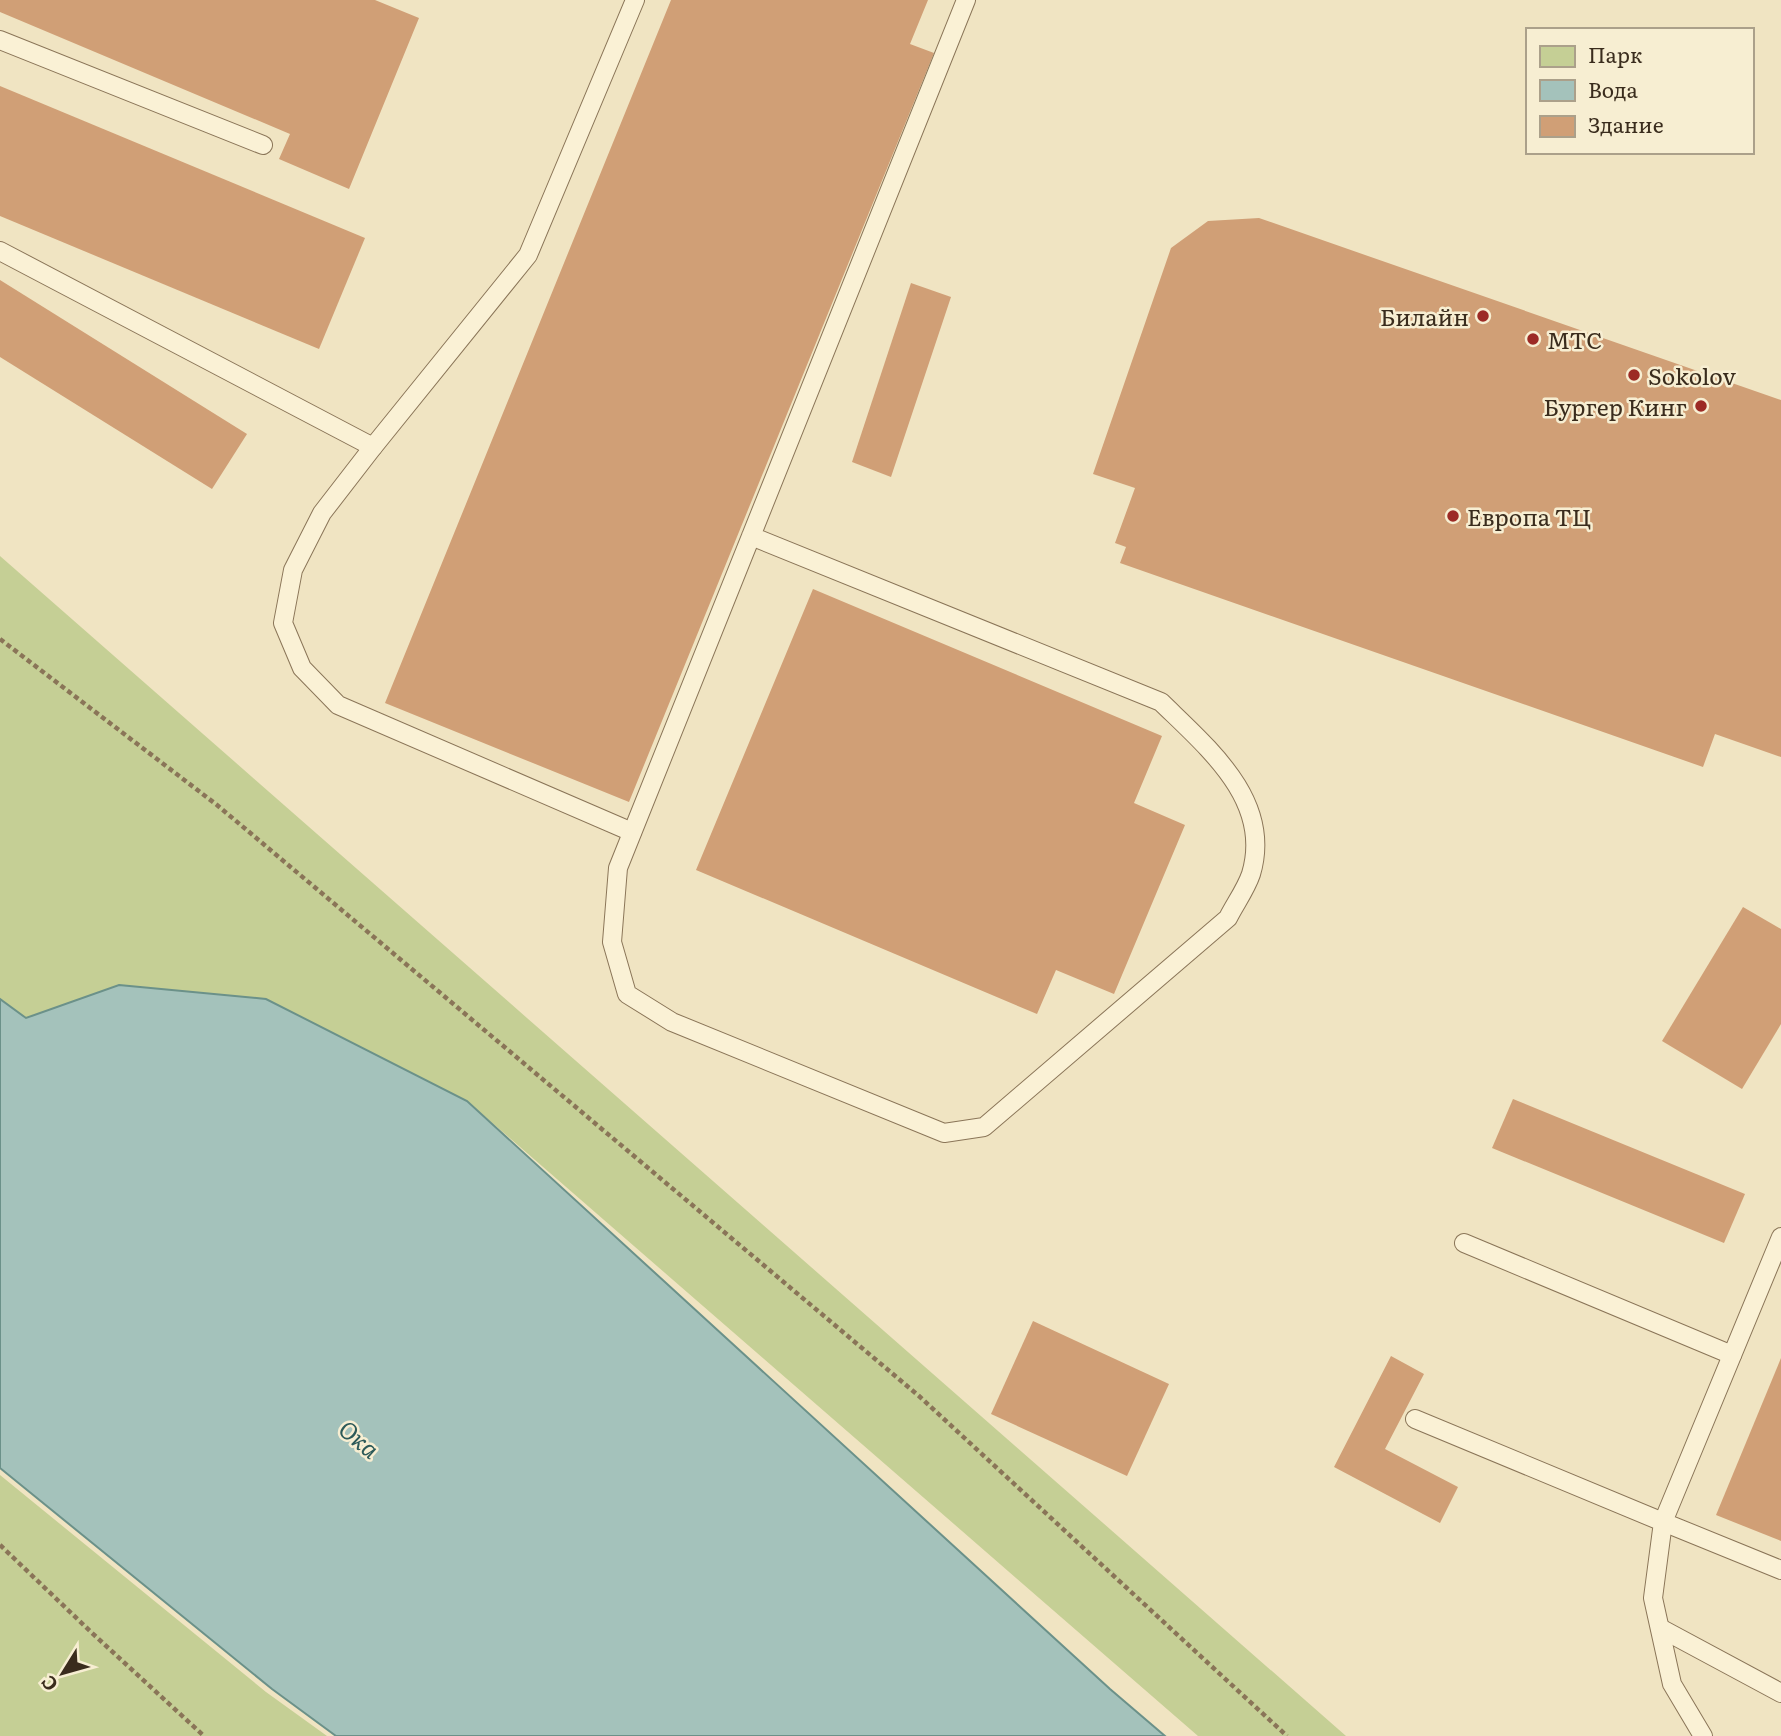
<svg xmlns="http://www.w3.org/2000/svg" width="1781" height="1736" font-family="Literata,serif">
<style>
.green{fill:#c5cf95}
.water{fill:#a4c2bb;stroke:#6b9189;stroke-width:2}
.building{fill:#d09f76}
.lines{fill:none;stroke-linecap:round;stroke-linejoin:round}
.service-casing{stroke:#8a7558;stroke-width:20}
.path{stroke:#8a7558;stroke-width:4.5;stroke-dasharray:5 3.5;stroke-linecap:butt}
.service{stroke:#faf1d5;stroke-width:18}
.poi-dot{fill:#9c2a25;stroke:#f7eed2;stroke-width:2.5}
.labels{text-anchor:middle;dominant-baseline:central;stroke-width:5;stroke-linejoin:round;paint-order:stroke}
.poi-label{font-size:23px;fill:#3a2c1d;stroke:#f7eed2;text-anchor:start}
.water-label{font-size:24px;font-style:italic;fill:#2c5a59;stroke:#f7eed2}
</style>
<rect width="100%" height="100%" fill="#f0e4c2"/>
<!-- green -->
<g class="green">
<polygon points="0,556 1346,1736 1198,1736 467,1101 266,999 119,985 25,1018 0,999"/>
<polygon points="0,1475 266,1692 327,1736 0,1736"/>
</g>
<!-- water -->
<polygon class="water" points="119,985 266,999 467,1101 1110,1689 1165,1736 336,1736 272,1689 0,1468 0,999 26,1018"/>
<!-- building -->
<g class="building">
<polygon points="0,0 375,0 419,18 349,189 279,159 290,134 0,12"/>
<polygon points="671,0 928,0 910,44 934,53 629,802 385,703"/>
<polygon points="0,86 365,238 319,349 0,216"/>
<polygon points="1259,218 1781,400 1781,757 1715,734 1703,767 1120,563 1126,547 1115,543 1135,488 1093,474 1171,248 1208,221"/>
<polygon points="0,280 247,434 212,489 0,357"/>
<polygon points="911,283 951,297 891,477 852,462"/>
<polygon points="813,589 1162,736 1134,803 1185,825 1114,994 1056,970 1037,1014 696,870"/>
<polygon points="1743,907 1781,929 1781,1024 1742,1089 1662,1041"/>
<polygon points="1513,1099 1745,1194 1724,1243 1492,1148"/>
<polygon points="1033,1321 1169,1384 1127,1476 991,1414"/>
<polygon points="1391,1356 1424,1374 1385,1449 1458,1487 1440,1523 1334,1467"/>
<polygon points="1781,1358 1781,1541 1716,1515"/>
</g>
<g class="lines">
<defs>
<g id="service">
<polyline points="0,40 263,145"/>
<polyline points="0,251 373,447 528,255 635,0"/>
<polyline points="373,447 322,513 293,570 283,623 302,668 338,705 632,832"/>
<path d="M751 536 1161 702C1208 748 1273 801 1251 874 1246 889 1235 904 1228 918L984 1127 944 1133 672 1022 627 994 612 942 618 868 966 0"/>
<polyline points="1781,1237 1663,1522 1781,1570"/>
<polyline points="1464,1243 1732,1355"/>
<polyline points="1415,1419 1663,1522 1653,1598 1672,1684 1703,1736"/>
<polyline points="1660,1628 1781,1693"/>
</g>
</defs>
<!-- service casing -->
<use href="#service" class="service-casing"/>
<!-- path -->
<g class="path">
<polyline points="0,639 217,805 919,1396 1287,1736"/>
<polyline points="0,1545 91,1632 204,1736"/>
</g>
<!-- service -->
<use href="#service" class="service"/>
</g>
<!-- markers -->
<g class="poi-dot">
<circle cx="1483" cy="316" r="7"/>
<circle cx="1533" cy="339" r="7"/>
<circle cx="1634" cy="375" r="7"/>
<circle cx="1701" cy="406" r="7"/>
<circle cx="1453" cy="516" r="7"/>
</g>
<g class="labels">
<!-- poi labels -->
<g class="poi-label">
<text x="1469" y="316" text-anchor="end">Билайн</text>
<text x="1547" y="339">МТС</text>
<text x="1648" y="375">Sokolov</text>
<text x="1687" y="406" text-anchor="end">Бургер Кинг</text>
<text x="1467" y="516">Европа ТЦ</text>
</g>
<!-- water labels -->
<g class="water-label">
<text transform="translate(360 1438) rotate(40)">Ока</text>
</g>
</g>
<!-- legend -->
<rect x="1526" y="28" width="228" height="126" fill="#f7eed2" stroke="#aba08a" stroke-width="2"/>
<rect x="1540" y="46" width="35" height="21" fill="#c5cf95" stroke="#aba08a" stroke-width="2"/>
<text x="1588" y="63" font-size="21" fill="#3a2c1d">Парк</text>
<rect x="1540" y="80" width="35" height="21" fill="#a4c2bb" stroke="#aba08a" stroke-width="2"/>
<text x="1588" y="98" font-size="21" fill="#3a2c1d">Вода</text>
<rect x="1540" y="116" width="35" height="21" fill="#d09f76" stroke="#aba08a" stroke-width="2"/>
<text x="1588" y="133" font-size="21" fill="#3a2c1d">Здание</text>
<!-- north arrow -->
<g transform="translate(63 1673) rotate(233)" stroke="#f7eed2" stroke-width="5" paint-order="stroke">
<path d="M0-5L12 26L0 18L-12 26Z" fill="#3a2c1d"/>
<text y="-10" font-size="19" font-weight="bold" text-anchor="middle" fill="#3a2c1d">С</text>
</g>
</svg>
